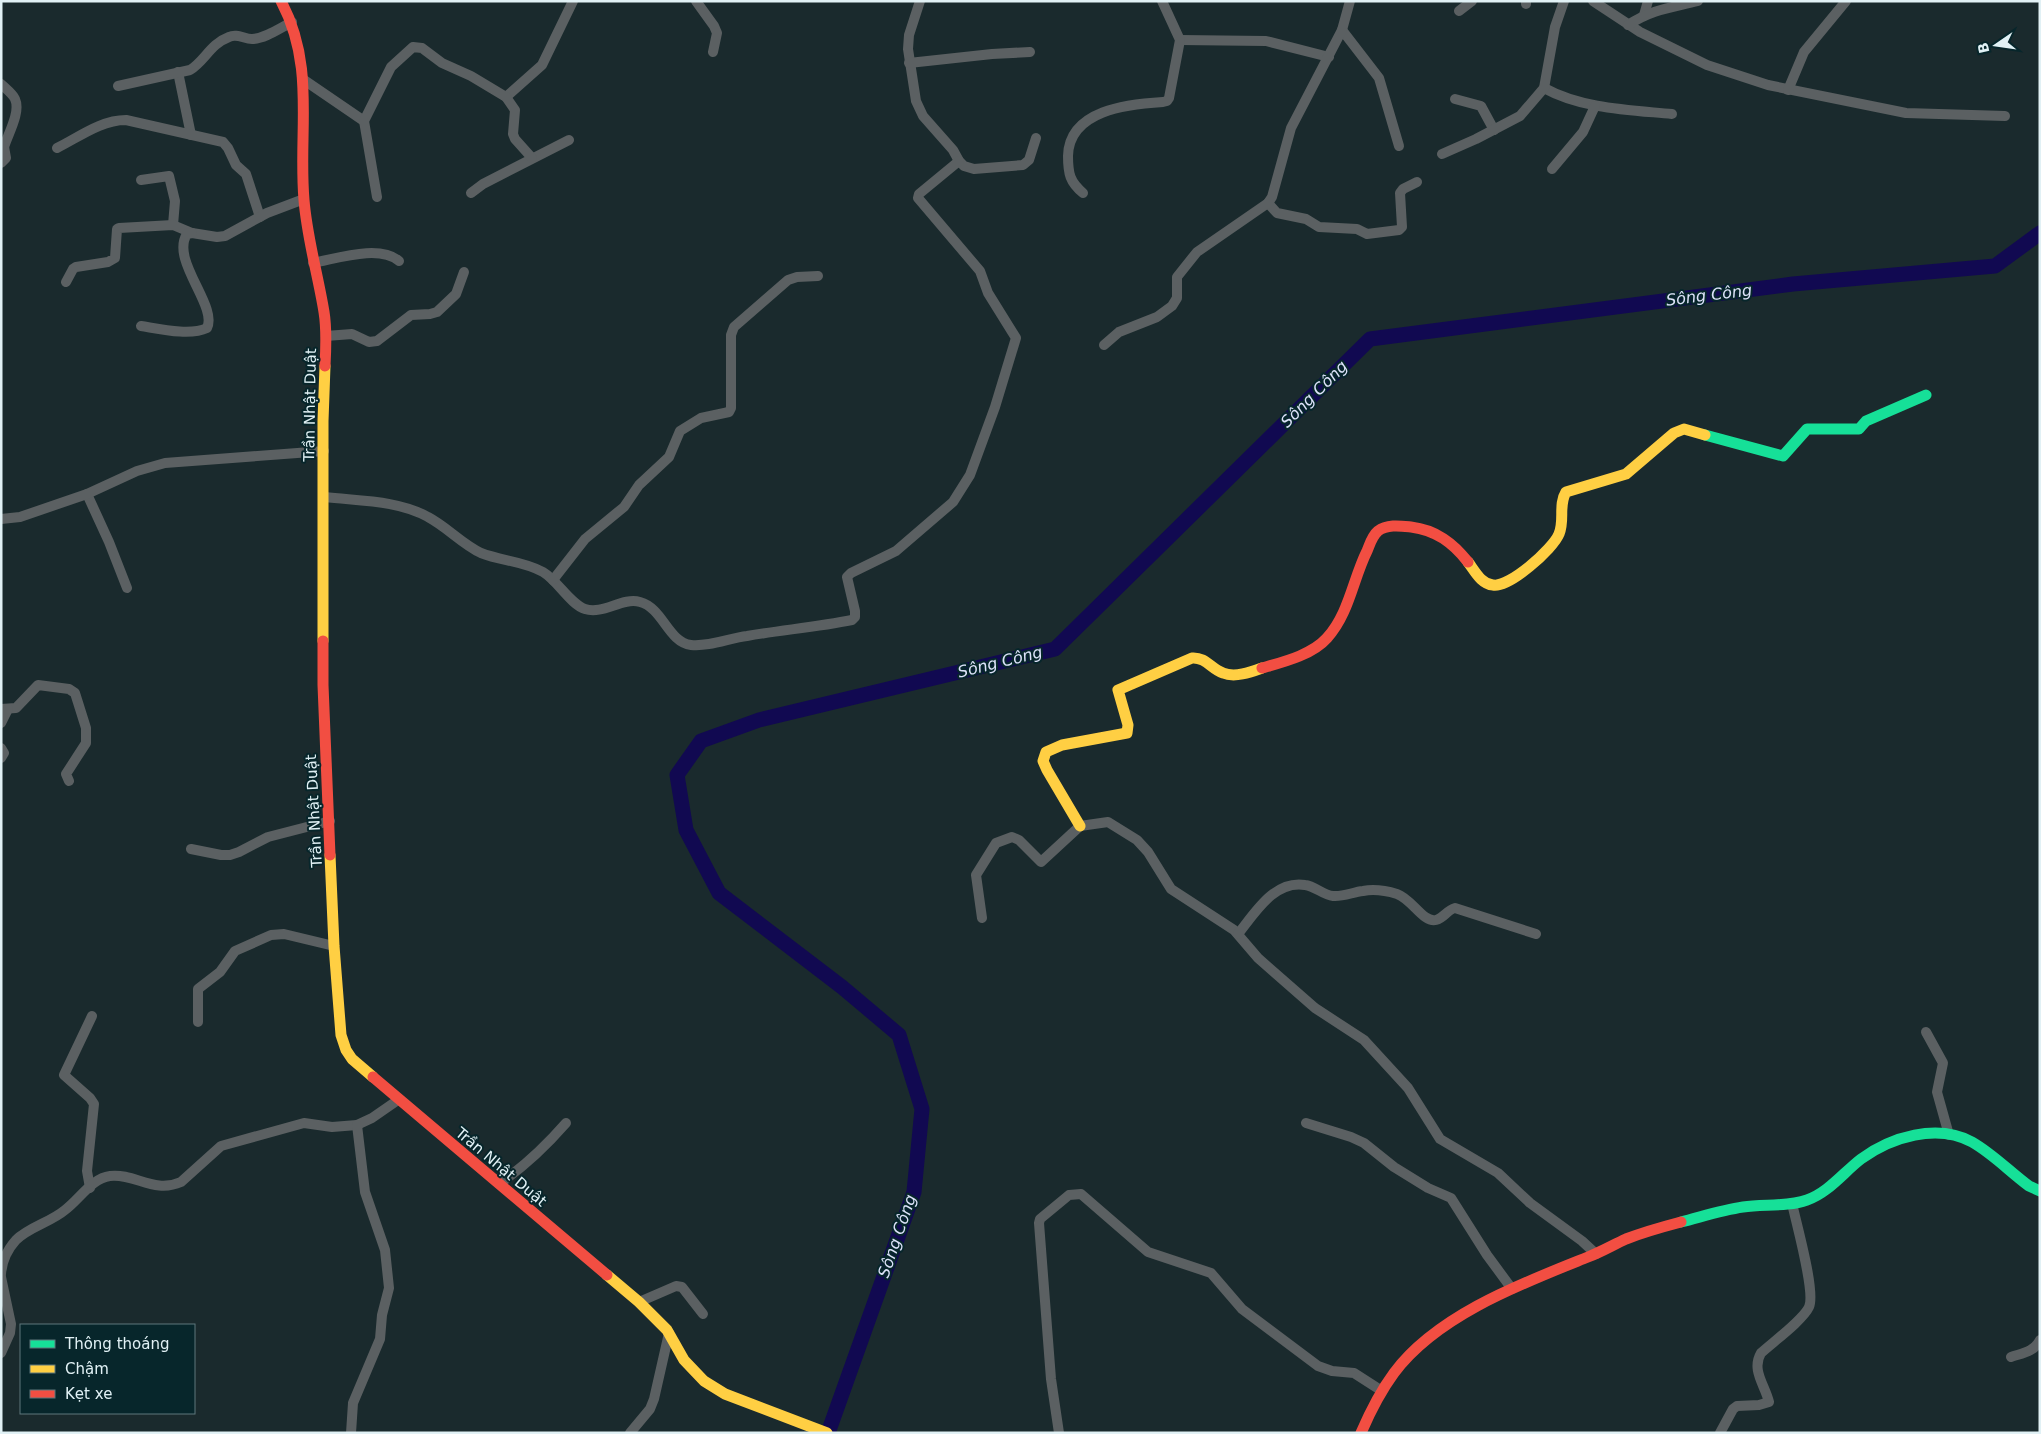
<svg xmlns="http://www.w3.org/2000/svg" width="2041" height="1434" font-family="'DejaVu Sans',sans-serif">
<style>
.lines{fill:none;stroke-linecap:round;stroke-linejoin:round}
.river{stroke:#110951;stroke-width:15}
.street{stroke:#5b6062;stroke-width:10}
.fast{stroke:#16e098;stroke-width:11}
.slow{stroke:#ffcf43;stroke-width:11}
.jam{stroke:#f24e42;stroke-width:11}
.labels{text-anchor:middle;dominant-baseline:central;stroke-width:4;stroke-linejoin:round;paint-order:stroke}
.street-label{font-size:15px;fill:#e1f1f5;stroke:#07262b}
.water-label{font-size:16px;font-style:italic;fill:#dde3fa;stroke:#07262b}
</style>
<rect width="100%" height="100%" fill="#1a2a2d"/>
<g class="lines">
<!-- river -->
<polyline class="river" points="828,1433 914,1192 922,1109 899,1035 842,987 719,893 686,830 677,775 701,741 759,720 1055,649 1370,339 1793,284 1995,266 2040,233"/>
<!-- street -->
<g class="street">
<polyline points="696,1 714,26 717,33 713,52"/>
<polyline points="920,1 909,35 908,49 916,101 923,116 953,150 959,161 964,166 974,169 1023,165 1029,160 1036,138"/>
<polyline points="1526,1 1526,4"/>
<polyline points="1593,1 1640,32 1707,65 1768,85 1906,113 2005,116"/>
<polyline points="1459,11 1472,1"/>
<polyline points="1644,15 1648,1"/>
<path d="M1628 25C1653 9 1670 8 1698 1"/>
<polyline points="1342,30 1379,78 1399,146"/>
<polyline points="1180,40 1266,41 1329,57"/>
<polyline points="909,63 992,54 1030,52"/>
<polyline points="178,72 191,135"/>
<polyline points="304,80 364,121"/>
<path d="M1 84C5 88 13 94 15 99 21 112 8 134 4 147"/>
<path d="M118 86 190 70C205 61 210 44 229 37 237 33 244 39 252 39 265 39 280 28 292 22"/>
<path d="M1544 88C1582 109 1630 110 1672 114"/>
<polyline points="1788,90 1804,52 1846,1"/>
<polyline points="506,97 542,65 573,1"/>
<polyline points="1455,99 1481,106 1494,130"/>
<polyline points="1,145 4,147 6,158 1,163"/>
<path d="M57 148C79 137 101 120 126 120L223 142 228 148 236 165 246 174 260 217"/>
<polyline points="1442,154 1476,139 1520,116 1544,88 1555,27 1564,1"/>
<polyline points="1552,169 1583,132 1595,106"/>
<polyline points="141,180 169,176 175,201 173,225"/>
<polyline points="471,193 483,184 569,140"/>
<path d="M1083 193C1070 182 1068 174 1068 156 1069 110 1128 104 1163 102L1167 101 1169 98 1180 40 1162 1"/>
<polyline points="377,197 364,121 391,67 413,47 422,48 442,63 471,76 506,97 515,110 513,134 515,139 532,158"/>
<polyline points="1268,203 1277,213 1306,219 1319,227 1357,229 1367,234 1399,230 1402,227 1400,193 1403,189 1417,182"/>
<path d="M313 263C336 259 379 244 399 261"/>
<polyline points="66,282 73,269 76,267 108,262 115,258 117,229 119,228 173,225 192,233 217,237 225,236 267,213 304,199"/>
<path d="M141 326C160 329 190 336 207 328 218 306 170 260 187 234L192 233"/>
<polyline points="326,336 352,334 369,342 377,341 411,315 430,314 437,312 456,294 464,272"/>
<polyline points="1104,345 1119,332 1157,317 1172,306 1177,298 1177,277 1197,252 1268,203 1272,197 1291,128 1342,30 1350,1"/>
<polyline points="87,494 109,542 127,588"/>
<path d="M325 497C358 501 398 500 428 517 447 527 462 544 481 553 501 561 524 561 543 572 558 581 570 604 585 609 603 615 622 597 640 602 663 608 668 642 691 645 709 647 730 638 747 636 782 630 817 627 852 620L855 617V611L847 577 851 573 896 551 953 502 970 475 995 407 1016 338 988 293 980 271 918 198 919 194 959 161"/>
<polyline points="1,519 20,517 87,494 137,471 165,463 324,451"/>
<polyline points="553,580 585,539 624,507 639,485 669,457 680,431 701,418 729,412 731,408 731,335 734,327 788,280 797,277 818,276"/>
<polyline points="1,709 16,708 38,685 69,689 75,693 86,728 86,743 66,774 69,781"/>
<polyline points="1,723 8,709"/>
<polyline points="1,748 4,753 1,758"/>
<polyline points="191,849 221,855 230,855 239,852 268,837 330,821"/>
<polyline points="982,918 976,875 996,843 1012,837 1019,840 1041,862 1080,826 1108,822 1137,840 1148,852 1171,889 1234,930 1258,958 1315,1008 1364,1040 1408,1088 1440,1139 1498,1173 1530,1203 1582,1241 1596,1254"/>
<path d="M1238 934C1255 913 1274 880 1305 885 1315 886 1323 895 1333 896 1343 897 1353 892 1363 891 1374 889 1387 891 1397 894 1412 899 1423 923 1436 920 1444 918 1447 910 1455 908L1536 934"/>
<polyline points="198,1022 198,989 220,972 235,951 271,935 284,934 334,946"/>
<polyline points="1926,1032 1943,1063 1937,1092 1949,1135"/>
<polyline points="1306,1123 1351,1137 1364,1143 1394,1167 1428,1188 1451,1198 1487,1255 1512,1289"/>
<path d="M499 1184C525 1166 545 1147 566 1123"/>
<polyline points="90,1188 87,1171 94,1104 90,1098 64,1075 92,1016"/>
<path d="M1 1274C2 1261 7 1250 16 1240 29 1227 51 1222 65 1210 79 1200 92 1178 110 1176 135 1173 154 1194 181 1182L221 1146 304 1123 332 1127 357 1125 372 1118 398 1100"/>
<polyline points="1,1277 11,1324 10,1333 1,1353"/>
<polyline points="639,1302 676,1286 682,1287 703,1314"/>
<path d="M2011 1357C2023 1353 2034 1352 2040 1340"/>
<polyline points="351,1433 353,1403 380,1339 382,1315 389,1288 385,1250 365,1192 357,1125"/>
<polyline points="630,1433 650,1409 654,1399 669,1333"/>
<polyline points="1059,1433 1051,1379 1039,1223 1040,1219 1069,1195 1081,1194 1148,1252 1211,1273 1242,1309 1318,1366 1332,1371 1354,1373 1382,1391"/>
<path d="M1720 1433 1733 1409 1737 1406 1759 1405 1769 1402C1765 1385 1751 1370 1761 1353 1773 1342 1803 1320 1809 1307 1816 1292 1796 1223 1792 1203"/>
</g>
<!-- fast -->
<g class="fast">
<polyline points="1705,435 1783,456 1807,429 1859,429 1866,421 1926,395"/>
<path d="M1681 1222C1701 1217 1722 1210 1743 1207 1764 1204 1787 1207 1807 1200 1828 1193 1844 1172 1861 1159 1891 1137 1937 1123 1972 1142 1993 1154 2010 1172 2029 1186L2040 1191"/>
</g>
<!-- slow -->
<g class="slow">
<path d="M1468 562C1475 571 1481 584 1493 585 1509 588 1553 549 1559 534 1565 520 1558 505 1566 492L1626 474 1674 433 1684 429 1705 435"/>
<polyline points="323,641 323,421 325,366"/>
<path d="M1080 826 1047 770 1043 761 1046 752 1062 745 1127 733 1128 725 1118 690 1192 658C1206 657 1211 669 1223 673 1235 678 1251 672 1262 668"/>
<polyline points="330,855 334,946 341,1035 346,1050 352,1059 373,1077"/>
<polyline points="607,1275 639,1302 667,1330 684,1360 704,1381 725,1394 827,1433"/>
</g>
<!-- jam -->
<g class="jam">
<path d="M281 1C316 67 298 130 304 200 307 238 318 275 324 312 327 330 326 348 325 366"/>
<polyline points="323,641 323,685 330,855"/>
<path d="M1262 668C1283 662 1312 655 1327 638 1349 614 1353 579 1367 551 1370 544 1372 536 1378 531 1387 524 1401 526 1411 527 1436 530 1453 543 1468 562"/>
<polyline points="373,1077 607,1275"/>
<path d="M1361 1433C1370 1412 1380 1392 1394 1373 1437 1315 1523 1283 1588 1257 1601 1252 1613 1245 1626 1239 1644 1232 1662 1227 1681 1222"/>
</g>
</g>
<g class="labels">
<!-- street labels -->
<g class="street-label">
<text transform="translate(310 405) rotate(-89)">Trần Nhật Duật</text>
<text transform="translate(314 811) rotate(-93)">Trần Nhật Duật</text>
<text transform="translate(501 1167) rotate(40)">Trần Nhật Duật</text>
</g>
<!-- water labels -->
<g class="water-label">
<text transform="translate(1709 295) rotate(-7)">Sông Công</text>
<text transform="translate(1314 394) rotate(-45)">Sông Công</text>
<text transform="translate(1000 662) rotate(-14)">Sông Công</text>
<text transform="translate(897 1236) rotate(-71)">Sông Công</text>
</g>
</g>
<!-- border -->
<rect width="2041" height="1434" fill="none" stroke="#e1f1f5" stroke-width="5"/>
<!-- legend -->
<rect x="20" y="1324" width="175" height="90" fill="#07262b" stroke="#5e777c"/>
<rect x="30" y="1340" width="25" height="8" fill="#16e098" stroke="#5e777c"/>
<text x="65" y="1349" font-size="15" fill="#e1f1f5">Thông thoáng</text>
<rect x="30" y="1365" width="25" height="8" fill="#ffcf43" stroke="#5e777c"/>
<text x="65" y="1374" font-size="15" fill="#e1f1f5">Chậm</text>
<rect x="30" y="1390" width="25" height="8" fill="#f24e42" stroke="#5e777c"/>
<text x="65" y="1399" font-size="15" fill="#e1f1f5">Kẹt xe</text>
<!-- north arrow -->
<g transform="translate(1996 45) rotate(257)" stroke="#07262b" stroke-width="4" paint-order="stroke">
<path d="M0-4L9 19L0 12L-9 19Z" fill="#e1f1f5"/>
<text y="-8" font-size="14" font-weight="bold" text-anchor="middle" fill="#e1f1f5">B</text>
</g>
</svg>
